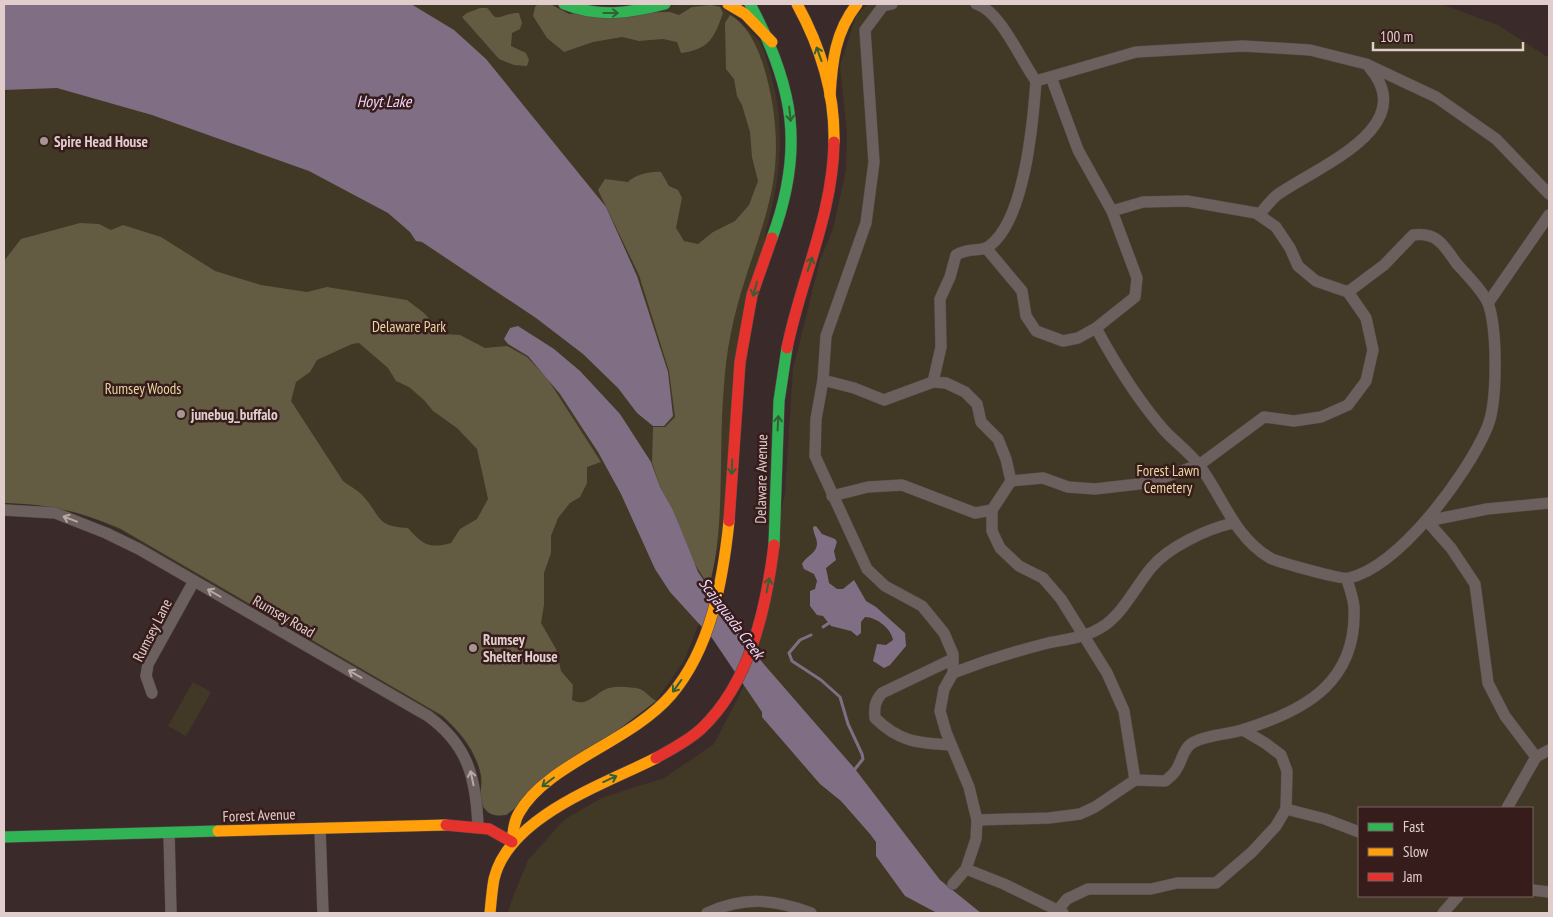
<svg xmlns="http://www.w3.org/2000/svg" width="1553" height="917" font-family="'PT Sans Narrow',sans-serif">
<style>
.green{fill:#413925;fill-rule:evenodd}
.forest{fill:#645b43;fill-rule:evenodd}
.water{fill:#806f84}
.lines{fill:none;stroke-linecap:round;stroke-linejoin:round}
.stream{stroke:#806f84;stroke-width:3}
.street-casing{stroke:#574948;stroke-width:12}
.fast-casing{stroke:#574948;stroke-width:12}
.slow-casing{stroke:#574948;stroke-width:12}
.jam-casing{stroke:#574948;stroke-width:12}
.street{stroke:#6c605f;stroke-width:11}
.fast{stroke:#30b455;stroke-width:11}
.slow{stroke:#ff9f0a;stroke-width:11}
.jam{stroke:#e5322d;stroke-width:11}
.oneway{stroke:#336035}
.oneway2{stroke:#b8a8a6}
.poi-dot{fill:#a79593;stroke:#361c1a;stroke-width:2}
.labels{text-anchor:middle;dominant-baseline:central;stroke-width:5;stroke-linejoin:round;paint-order:stroke}
.poi-label{font-size:15px;font-weight:bold;fill:#e1cecc;stroke:#361c1a;text-anchor:start}
.park-label{font-size:15px;fill:#e8d7a2;stroke:#361c1a}
.street-label{font-size:15px;fill:#e1cecc;stroke:#361c1a}
.water-label{font-size:16px;font-style:italic;fill:#f1d6fb;stroke:#361c1a}
</style>
<rect width="100%" height="100%" fill="#3a2b2a"/>
<!-- green -->
<g class="green">
<path d="M4 4H552L569 13 657 11 678 4H718C731 15 747 26 758 40 764 47 766 59 769 68 786 121 782 177 766 230L721 536 703 613 684 661 656 701 506 815H494L482 807C479 797 482 786 480 775 475 751 460 733 442 717L120 530C80 511 48 505 4 503Z"/>
<path d="M868 4H1441L1498 25 1549 58V913H508L511 902 528 860 565 819 604 797 664 778 714 744 743 688 785 493 793 369 820 260 833 229 846 170 847 135 840 66 856 16ZM1359 808H1532V896H1359Z"/>
<polygon points="193,682 211,692 186,736 168,726"/>
</g>
<!-- forest -->
<g class="forest">
<path d="M538 4H550L569 14 670 12 679 15 692 7 711 5 720 7 723 13C714 38 710 49 681 53L677 42 663 39 639 41 622 37 593 42 564 52 547 38 533 16 535 7Z"/>
<path d="M480 8H487C490 10 492 15 495 17 500 19 509 12 519 13L522 23 520 29 512 33 511 46 526 53 529 60 527 66 514 65 499 59 462 17 467 13Z"/>
<path d="M730 15C747 24 757 46 763 64 774 100 779 138 774 176 769 214 754 250 743 286 733 318 726 352 724 386 718 448 726 527 709 586L692 560 673 510 660 487 652 462 653 427H665L675 417 669 371 639 275 598 190 605 179 628 182C634 175 651 171 661 172L669 186 678 190 682 198 676 228 684 241 698 244 713 232 735 221 749 205 758 181 752 157 750 132 742 105 737 96 734 79 726 69 725 23Z"/>
<path d="M80 223 99 224 111 230 123 225 161 237 215 271 261 285 307 292 327 287 407 300 424 313 443 334 460 335 485 348 507 346 527 357 547 378 601 462 587 467V483L580 497 570 503 558 518 551 536V553L544 573V605L541 623 556 649 561 671 573 685 572 700C586 707 593 696 604 690 613 685 630 687 640 689 645 691 651 698 656 701L506 815C499 816 490 816 485 809 477 800 483 786 481 775 476 751 461 733 443 716L121 529C80 511 49 504 4 503V261L21 239ZM359 343 388 368 396 381 409 387 424 400 433 411 457 428 477 449 488 499 477 519 460 529 451 543C429 549 423 545 408 528 374 526 382 516 362 495 358 490 349 486 343 481L291 401 296 382 310 372 317 360 352 344Z"/>
</g>
<!-- water -->
<g class="water">
<polygon points="4,4 411,4 454,30 486,59 606,207 637,276 668,372 673,416 664,426 653,426 637,413 618,388 583,354 536,318 422,242 416,241 410,232 388,213 309,171 152,115 57,88 4,90"/>
<polygon points="518,326 554,349 580,371 620,414 651,462 660,487 673,510 698,572 756,655 855,769 940,880 981,913 937,913 905,896 876,856 876,842 870,834 841,801 820,784 762,717 762,712 712,638 670,592 655,569 621,494 598,452 560,394 528,356 508,344 504,339 510,328"/>
<path d="M816 526 822 534 835 539 837 542 834 551 836 560 826 568 829 583 837 589H843L854 580 866 601 876 607 905 633 906 646 890 665 884 668 873 661 877 644 886 645 893 640C891 628 876 617 865 617L861 622V633L857 636 851 631 831 626 823 616 817 615 810 606V591L815 589 817 581 814 574 804 569 802 564C806 556 817 553 817 544 817 538 813 533 813 527Z"/>
</g>
<g class="lines">
<!-- stream -->
<g class="stream">
<polyline points="823,627 829,623"/>
<polyline points="811,635 800,640 789,653 792,661 821,680 840,697 848,724 862,754 863,759 855,769"/>
</g>
<defs>
<g id="street">
<polyline points="892,4 883,6 865,30 874,162 866,223 826,336 823,380 816,419 815,456 867,569 885,586 922,606 944,633 953,654 953,673 944,689 940,711 946,732 969,787 977,820 976,839 966,869 953,884"/>
<path d="M976 4C1000 10 1021 61 1036 81L1136 52 1243 46 1310 50 1366 64 1436 97 1496 139 1549 194"/>
<path d="M1259 215C1265 208 1270 201 1277 195 1316 167 1422 128 1369 67"/>
<polyline points="986,248 1022,291 1026,316 1036,331 1063,341 1078,338 1096,328 1135,297 1137,278 1112,211 1078,150 1051,77"/>
<polyline points="1488,303 1549,215"/>
<path d="M1096 328C1116 365 1137 399 1164 430 1175 442 1189 452 1199 465 1223 497 1234 537 1270 558 1278 562 1342 580 1349 578 1400 566 1467 475 1487 428 1498 403 1497 332 1489 306 1486 294 1466 274 1457 264 1444 246 1438 232 1413 235L1384 265 1348 292"/>
<polyline points="823,380 854,388 884,400 933,382 946,383 965,392 977,404 981,422 998,439 1006,459 1011,481 992,510 975,513 902,485 868,487 832,496"/>
<path d="M933 382 941 347 940 299 950 277 956 255C969 247 981 252 988 247 1025 222 1033 123 1036 81"/>
<polyline points="1011,481 1043,478 1068,487 1095,489 1147,483 1199,465 1264,417 1294,421 1321,417 1348,405 1366,381 1373,350 1366,318 1348,292 1316,281 1298,266 1290,248 1276,227 1256,213 1187,201 1143,202 1112,211"/>
<path d="M4 510 55 513 106 533 139 549 428 716C468 745 476 778 478 826"/>
<polyline points="992,510 992,531 1000,548 1019,566 1043,578 1061,599 1107,673 1124,711 1135,780"/>
<polyline points="1427,521 1451,548 1475,584 1488,683 1505,716 1536,757"/>
<polyline points="1427,521 1487,509 1549,503"/>
<path d="M953 673C984 661 1016 651 1048 643 1067 639 1085 638 1102 627 1122 615 1136 586 1151 568 1168 547 1207 529 1233 523"/>
<polyline points="152,693 146,676 148,664 194,581"/>
<path d="M951 745C918 743 899 742 875 718 874 707 875 701 882 693L953 659"/>
<polyline points="1507,808 1536,757 1549,750"/>
<polyline points="1286,809 1325,819 1359,832"/>
<path d="M977 820 1049 818 1080 814 1095 807 1135 780 1165 781C1169 778 1174 774 1176 770 1182 762 1183 747 1194 742 1210 734 1228 735 1245 729 1307 710 1357 681 1354 608 1354 599 1349 588 1347 579"/>
<polyline points="320,829 323,913"/>
<polyline points="169,833 171,913"/>
<polyline points="966,869 1004,884 1063,913"/>
<polyline points="1532,890 1549,892"/>
<polyline points="1057,911 1067,899 1088,889 1151,889 1177,883 1216,883 1252,852 1276,826 1286,809 1287,771 1281,755 1265,743 1243,730"/>
<path d="M707 913C745 896 774 899 811 913"/>
<polyline points="1443,913 1458,896"/>
</g>
<g id="fast">
<path d="M564 4C598 18 630 13 665 4"/>
<path d="M750 4C794 86 805 149 772 238"/>
<polyline points="774,545 779,401 787,348"/>
<polyline points="4,837 218,831"/>
</g>
<g id="slow">
<polyline points="728,4 745,14 772,42"/>
<path d="M797 4C820 46 835 93 834 142"/>
<path d="M830 96C832 62 835 32 857 4"/>
<polyline points="218,831 446,825"/>
<path d="M512 842C513 832 514 821 519 813 546 764 631 742 671 695 711 648 723 580 729 521"/>
<path d="M490 913C491 902 492 890 494 879 509 816 605 784 656 758"/>
</g>
<g id="jam">
<path d="M787 348C801 279 833 214 834 142"/>
<polyline points="729,521 740,362 752,295 772,238"/>
<path d="M656 758C672 749 688 741 701 729 750 683 766 609 774 545"/>
<polyline points="446,825 489,829 512,842"/>
</g>
</defs>
<!-- street casing -->
<use href="#street" class="street-casing"/>
<!-- fast casing -->
<use href="#fast" class="fast-casing"/>
<!-- slow casing -->
<use href="#slow" class="slow-casing"/>
<!-- jam casing -->
<use href="#jam" class="jam-casing"/>
<!-- street -->
<use href="#street" class="street"/>
<!-- fast -->
<use href="#fast" class="fast"/>
<!-- slow -->
<use href="#slow" class="slow"/>
<!-- jam -->
<use href="#jam" class="jam"/>
</g>
<!-- one-way arrows -->
<defs><path id="oneway-shaft" d="M-6 0H5M1.5-3L5.5 0L1.5 3" fill="none" stroke-width="1.6" stroke-linecap="round" stroke-linejoin="round" transform="scale(1.25)"/></defs>
<g class="oneway">
<use href="#oneway-shaft" transform="translate(611 13)"/>
<use href="#oneway-shaft" transform="translate(819 54) rotate(-110)"/>
<use href="#oneway-shaft" transform="translate(790 114) rotate(84)"/>
<use href="#oneway-shaft" transform="translate(810 264) rotate(-71)"/>
<use href="#oneway-shaft" transform="translate(755 289) rotate(106)"/>
<use href="#oneway-shaft" transform="translate(778 423) rotate(-87)"/>
<use href="#oneway-shaft" transform="translate(732 467) rotate(92)"/>
<use href="#oneway-shaft" transform="translate(768 585) rotate(-79)"/>
<use href="#oneway-shaft" transform="translate(677 686) rotate(126)"/>
<use href="#oneway-shaft" transform="translate(610 779) rotate(-24)"/>
<use href="#oneway-shaft" transform="translate(548 782) rotate(143)"/>
</g>
<g class="oneway2">
<use href="#oneway-shaft" transform="translate(70 519) rotate(-159)"/>
<use href="#oneway-shaft" transform="translate(214 593) rotate(-150)"/>
<use href="#oneway-shaft" transform="translate(355 674) rotate(-150)"/>
<use href="#oneway-shaft" transform="translate(472 778) rotate(-102)"/>
</g>
<!-- markers -->
<g class="poi-dot">
<circle cx="44" cy="141" r="5"/>
<circle cx="181" cy="414" r="5"/>
<circle cx="473" cy="648" r="5"/>
</g>
<g class="labels">
<!-- poi labels -->
<g class="poi-label">
<text x="54" y="141">Spire Head House</text>
<text x="191" y="414">junebug_buffalo</text>
<text x="483" y="639">Rumsey<tspan x="483" dy="17">Shelter House</tspan></text>
</g>
<!-- park labels -->
<g class="park-label">
<text x="409" y="326">Delaware Park</text>
<text x="143" y="388">Rumsey Woods</text>
<text x="1168" y="470">Forest Lawn<tspan x="1168" dy="17">Cemetery</tspan></text>
</g>
<!-- street labels -->
<g class="street-label">
<text transform="translate(761 479) rotate(-89)">Delaware Avenue</text>
<text transform="translate(284 616) rotate(30)">Rumsey Road</text>
<text transform="translate(152 630) rotate(-63)">Rumsey Lane</text>
<text transform="translate(259 815) rotate(-2)">Forest Avenue</text>
</g>
<!-- water labels -->
<g class="water-label">
<text x="384" y="101">Hoyt Lake</text>
<text transform="translate(732 618) rotate(53)">Scajaquada Creek</text>
</g>
</g>
<!-- border -->
<rect width="1553" height="917" fill="none" stroke="#e1cecc" stroke-width="10"/>
<!-- legend -->
<rect x="1358" y="807" width="175" height="90" fill="#361c1a" stroke="#7a6361"/>
<rect x="1368" y="823" width="25" height="8" fill="#30b455" stroke="#7a6361"/>
<text x="1403" y="832" font-size="15" fill="#e1cecc">Fast</text>
<rect x="1368" y="848" width="25" height="8" fill="#ff9f0a" stroke="#7a6361"/>
<text x="1403" y="857" font-size="15" fill="#e1cecc">Slow</text>
<rect x="1368" y="873" width="25" height="8" fill="#e5322d" stroke="#7a6361"/>
<text x="1403" y="882" font-size="15" fill="#e1cecc">Jam</text>
<!-- scale -->
<path d="M1373 42v8h150v-8" fill="none" stroke="#e1cecc" stroke-width="2.5"/>
<text x="1380" y="42" font-size="15" fill="#e1cecc" stroke="#361c1a" stroke-width="4" paint-order="stroke">100 m</text>
</svg>
